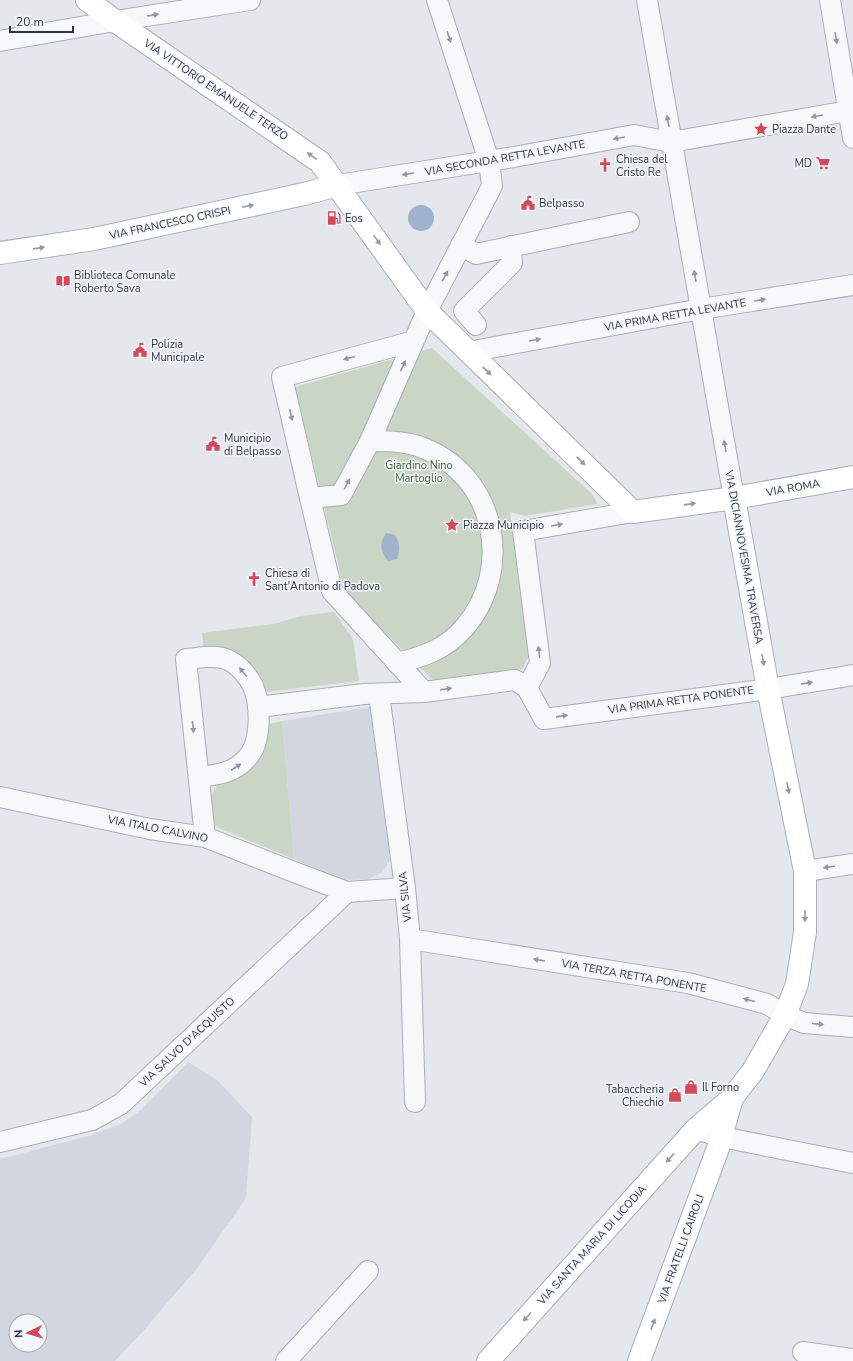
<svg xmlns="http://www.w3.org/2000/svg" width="853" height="1361" font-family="'Nunito Sans',sans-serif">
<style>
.built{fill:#d2d6de;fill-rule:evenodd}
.green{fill:#c9d6c5}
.water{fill:#9fb4cc}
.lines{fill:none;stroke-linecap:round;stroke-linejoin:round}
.street-casing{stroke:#a9aeb7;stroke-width:22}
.secondary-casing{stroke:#a9aeb7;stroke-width:24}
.street{stroke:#f7f8fa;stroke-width:20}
.secondary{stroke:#fff;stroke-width:22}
.oneway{fill:#9196a0}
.oneway2{fill:#959aa2}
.labels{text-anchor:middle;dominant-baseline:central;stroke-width:3;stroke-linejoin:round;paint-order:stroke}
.street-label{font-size:11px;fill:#2b3445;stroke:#f4f6f9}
.poi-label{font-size:11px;fill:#2b3445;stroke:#f4f6f9;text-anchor:start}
.park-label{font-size:11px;fill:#3f6138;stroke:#f4f6f9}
</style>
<rect width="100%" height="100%" fill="#e4e7ec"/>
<!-- built -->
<g class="built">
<polygon points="370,707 390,860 382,872 368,879 352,880 340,879 294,859 282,721"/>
<path d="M188 1062 216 1079 252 1117 246 1198 198 1267 144 1330 115 1361H0V1159L89 1136 121 1124 141 1110ZM16 1321H40V1345H16Z"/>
</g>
<!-- green -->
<g class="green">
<polygon points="432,348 592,494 598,504 525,516 510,512 530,654 522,669 434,681 345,593 295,387"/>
<polygon points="334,612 353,639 359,681 265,692 204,650 202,633 274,624 301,616"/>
<polygon points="282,721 294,859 217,827 212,822 212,794 215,788 226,780 264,734 269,724"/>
</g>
<!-- water -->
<g class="water">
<circle cx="421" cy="218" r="13"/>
<path d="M386 533 395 535C400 543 400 550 397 559L388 561C380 551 379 544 386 533Z"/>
</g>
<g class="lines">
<defs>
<g id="street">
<polyline points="647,0 734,498"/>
<polyline points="830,0 853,138"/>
<polyline points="0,41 115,21 250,0"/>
<polyline points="338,185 514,157 634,135 671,142 848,111 853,105"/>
<polyline points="461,245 476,254 629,222"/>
<polyline points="476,325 464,311 512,263 511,246"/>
<polyline points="414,341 282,377 310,498 341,495 370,441 427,311 492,186 489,161 437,0"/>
<polyline points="468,352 701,309 853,285"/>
<path d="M370 441C386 441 402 441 418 446 495 472 516 568 464 628 446 649 423 657 397 663"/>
<polyline points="310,498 332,591 424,692"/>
<polyline points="527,688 540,663 523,531 633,512"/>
<polyline points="379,694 405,888 410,939 415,1102"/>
<polyline points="258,707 364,694 424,692 515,680 527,688 544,719 768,689 853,675"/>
<path d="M199 777C216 775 234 773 246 759 262 744 261 705 253 686 248 676 238 664 228 660 216 654 199 658 186 659L205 837"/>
<polyline points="0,797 150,829 205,837 294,872 347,892 405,888"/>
<polyline points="805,871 853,864"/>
<polyline points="410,939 688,983 767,1004 785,1015 804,1023 853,1027"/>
<polyline points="696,1129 722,1137 853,1163"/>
<polyline points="0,1142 92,1120 121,1104 347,892"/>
<polyline points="803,1352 853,1359"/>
<polyline points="286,1361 368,1271"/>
</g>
<g id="secondary">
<polyline points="87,0 115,21 320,162 427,311 633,512 734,498 853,477"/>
<polyline points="0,253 94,239 304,194 338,185"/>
<polyline points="488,1361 696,1129 732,1098 753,1071 785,1015 797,984 805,932 805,871 768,689 734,498"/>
<polyline points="639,1361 717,1151 732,1098"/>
</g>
</defs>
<!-- street casing -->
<use href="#street" class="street-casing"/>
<!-- secondary casing -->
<use href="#secondary" class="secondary-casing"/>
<!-- street -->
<use href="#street" class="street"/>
<!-- secondary -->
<use href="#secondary" class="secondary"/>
</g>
<!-- one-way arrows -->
<defs><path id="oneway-solid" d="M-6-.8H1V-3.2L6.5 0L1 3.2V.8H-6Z"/></defs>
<g class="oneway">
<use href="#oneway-solid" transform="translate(153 15) rotate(-9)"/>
<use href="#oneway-solid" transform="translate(449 37) rotate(72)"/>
<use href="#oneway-solid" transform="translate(836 38) rotate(80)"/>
<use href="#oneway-solid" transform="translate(817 116) rotate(170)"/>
<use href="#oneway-solid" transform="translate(668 121) rotate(-101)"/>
<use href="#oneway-solid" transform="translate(619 138) rotate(170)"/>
<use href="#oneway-solid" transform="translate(408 174) rotate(171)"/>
<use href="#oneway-solid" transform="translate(445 276) rotate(-62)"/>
<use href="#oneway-solid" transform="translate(695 276) rotate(-100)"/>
<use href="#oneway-solid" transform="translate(760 300) rotate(-9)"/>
<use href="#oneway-solid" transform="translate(535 340) rotate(-10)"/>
<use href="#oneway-solid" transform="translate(349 358) rotate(165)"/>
<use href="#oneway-solid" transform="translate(403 366) rotate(-66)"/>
<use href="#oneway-solid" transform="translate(291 415) rotate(77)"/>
<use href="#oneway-solid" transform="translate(725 446) rotate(-100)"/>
<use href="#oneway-solid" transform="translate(347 484) rotate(-63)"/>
<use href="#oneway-solid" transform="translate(557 525) rotate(-10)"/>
<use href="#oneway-solid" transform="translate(539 652) rotate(-98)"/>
<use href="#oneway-solid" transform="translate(243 672) rotate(-128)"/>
<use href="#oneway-solid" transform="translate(807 683) rotate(-9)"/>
<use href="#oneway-solid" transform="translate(446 689) rotate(-8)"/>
<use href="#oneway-solid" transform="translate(562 716) rotate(-8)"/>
<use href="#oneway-solid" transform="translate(193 727) rotate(84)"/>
<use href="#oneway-solid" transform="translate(236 767) rotate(-33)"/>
<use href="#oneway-solid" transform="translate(829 867) rotate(171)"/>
<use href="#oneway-solid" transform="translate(539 960) rotate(-171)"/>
<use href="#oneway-solid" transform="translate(749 1000) rotate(-165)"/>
<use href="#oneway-solid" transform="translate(818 1024) rotate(5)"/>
</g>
<g class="oneway2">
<use href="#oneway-solid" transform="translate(312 156) rotate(-145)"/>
<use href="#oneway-solid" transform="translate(248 206) rotate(-12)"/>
<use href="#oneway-solid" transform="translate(377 240) rotate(55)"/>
<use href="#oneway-solid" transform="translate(39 248) rotate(-8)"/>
<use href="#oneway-solid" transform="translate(487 371) rotate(44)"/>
<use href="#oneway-solid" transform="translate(581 461) rotate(44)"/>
<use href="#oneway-solid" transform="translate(690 504) rotate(-8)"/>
<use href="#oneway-solid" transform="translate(763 660) rotate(80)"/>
<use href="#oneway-solid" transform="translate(788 788) rotate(79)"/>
<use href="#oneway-solid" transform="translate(805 916) rotate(90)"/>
<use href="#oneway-solid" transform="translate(670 1158) rotate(132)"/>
<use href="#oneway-solid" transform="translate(527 1317) rotate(132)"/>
<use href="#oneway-solid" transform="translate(653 1324) rotate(-70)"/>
</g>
<!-- icons -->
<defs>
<symbol id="sight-bare" viewBox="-9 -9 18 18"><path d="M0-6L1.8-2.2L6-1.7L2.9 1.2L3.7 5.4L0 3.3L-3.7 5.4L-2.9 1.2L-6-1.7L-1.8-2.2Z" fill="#d1495b" stroke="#f4f6f9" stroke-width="2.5" paint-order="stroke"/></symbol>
<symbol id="supermarket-bare" viewBox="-9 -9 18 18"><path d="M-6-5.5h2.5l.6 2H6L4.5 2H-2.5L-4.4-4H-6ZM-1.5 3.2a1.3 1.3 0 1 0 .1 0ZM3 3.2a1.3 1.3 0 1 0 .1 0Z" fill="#d1495b" stroke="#f4f6f9" stroke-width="2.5" paint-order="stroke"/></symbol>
<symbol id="church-bare" viewBox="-9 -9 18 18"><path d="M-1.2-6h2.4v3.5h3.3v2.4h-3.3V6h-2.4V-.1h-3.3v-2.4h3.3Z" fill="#d1495b" stroke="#f4f6f9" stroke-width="2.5" paint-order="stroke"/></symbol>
<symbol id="civic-bare" viewBox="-9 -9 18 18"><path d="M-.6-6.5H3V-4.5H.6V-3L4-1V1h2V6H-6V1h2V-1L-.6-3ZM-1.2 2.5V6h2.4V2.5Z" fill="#d1495b" stroke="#f4f6f9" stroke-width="2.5" paint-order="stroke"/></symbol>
<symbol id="fuel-bare" viewBox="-9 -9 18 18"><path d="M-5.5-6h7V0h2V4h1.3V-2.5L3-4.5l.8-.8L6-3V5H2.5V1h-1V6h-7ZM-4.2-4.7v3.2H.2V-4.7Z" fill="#d1495b" stroke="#f4f6f9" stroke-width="2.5" paint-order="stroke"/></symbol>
<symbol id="library-bare" viewBox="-9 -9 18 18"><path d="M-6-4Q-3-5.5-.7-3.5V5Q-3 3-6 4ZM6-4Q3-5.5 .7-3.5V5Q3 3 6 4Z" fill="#d1495b" stroke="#f4f6f9" stroke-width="2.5" paint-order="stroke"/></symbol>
<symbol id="shop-bare" viewBox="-9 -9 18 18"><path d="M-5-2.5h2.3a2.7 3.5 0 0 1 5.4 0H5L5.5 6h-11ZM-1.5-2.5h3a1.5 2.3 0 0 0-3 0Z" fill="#d1495b" stroke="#f4f6f9" stroke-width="2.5" paint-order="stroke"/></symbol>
</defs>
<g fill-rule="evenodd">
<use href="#sight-bare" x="751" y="119" width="20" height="20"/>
<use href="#supermarket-bare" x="813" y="153" width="20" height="20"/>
<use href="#church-bare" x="595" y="155" width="20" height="20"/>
<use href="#civic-bare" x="518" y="193" width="20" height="20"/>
<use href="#fuel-bare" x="324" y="208" width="20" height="20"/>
<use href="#library-bare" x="53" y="271" width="20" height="20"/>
<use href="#civic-bare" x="130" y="340" width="20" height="20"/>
<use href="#civic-bare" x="203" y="434" width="20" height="20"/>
<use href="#sight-bare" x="442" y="515" width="20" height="20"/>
<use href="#church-bare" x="244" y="569" width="20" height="20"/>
<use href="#shop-bare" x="681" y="1077" width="20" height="20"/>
<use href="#shop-bare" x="665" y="1085" width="20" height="20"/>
</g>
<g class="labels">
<!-- street labels -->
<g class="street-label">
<text transform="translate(216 90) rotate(34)">VIA VITTORIO EMANUELE TERZO</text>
<text transform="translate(505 158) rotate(-10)">VIA SECONDA RETTA LEVANTE</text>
<text transform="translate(170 223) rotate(-12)">VIA FRANCESCO CRISPI</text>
<text transform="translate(675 315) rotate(-10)">VIA PRIMA RETTA LEVANTE</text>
<text transform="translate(793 488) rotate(-10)">VIA ROMA</text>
<text transform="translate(744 557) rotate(80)">VIA DICIANNOVESIMA TRAVERSA</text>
<text transform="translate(681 700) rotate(-8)">VIA PRIMA RETTA PONENTE</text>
<text transform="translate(158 829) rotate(11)">VIA ITALO CALVINO</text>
<text transform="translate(405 897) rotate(-96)">VIA SILVA</text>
<text transform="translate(634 976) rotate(10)">VIA TERZA RETTA PONENTE</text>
<text transform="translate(187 1042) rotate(-43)">VIA SALVO D'ACQUISTO</text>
<text transform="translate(592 1245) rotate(-48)">VIA SANTA MARIA DI LICODIA</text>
<text transform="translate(681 1249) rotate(-70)">VIA FRATELLI CAIROLI</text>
</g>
<!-- poi labels -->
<g class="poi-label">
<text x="772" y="129">Piazza Dante</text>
<text x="616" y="159">Chiesa del<tspan x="616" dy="13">Cristo Re</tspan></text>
<text x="812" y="163" text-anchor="end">MD</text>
<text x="539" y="203">Belpasso</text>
<text x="345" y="218">Eos</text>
<text x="74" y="275">Biblioteca Comunale<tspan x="74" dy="13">Roberto Sava</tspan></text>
<text x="151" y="344">Polizia<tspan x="151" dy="13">Municipale</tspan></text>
<text x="224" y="438">Municipio<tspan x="224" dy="13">di Belpasso</tspan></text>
<text x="463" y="525">Piazza Municipio</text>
<text x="265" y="573">Chiesa di<tspan x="265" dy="13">Sant'Antonio di Padova</tspan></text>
<text x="702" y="1087">Il Forno</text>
<text x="664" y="1089" text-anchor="end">Tabaccheria<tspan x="664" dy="13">Chiechio</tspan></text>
</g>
<!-- park labels -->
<g class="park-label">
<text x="419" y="465">Giardino Nino<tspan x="419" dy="13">Martoglio</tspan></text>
</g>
</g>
<!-- north arrow -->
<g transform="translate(28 1333) rotate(265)"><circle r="19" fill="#f4f6f9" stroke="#a4a8b1"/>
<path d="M0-3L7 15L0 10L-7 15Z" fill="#d1495b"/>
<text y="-6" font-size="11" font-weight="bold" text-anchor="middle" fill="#2b3445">N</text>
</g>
<!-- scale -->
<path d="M10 26v6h63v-6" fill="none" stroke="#2b3445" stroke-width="2"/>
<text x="16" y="26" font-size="12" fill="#2b3445" stroke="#f4f6f9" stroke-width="3" paint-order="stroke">20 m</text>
</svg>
